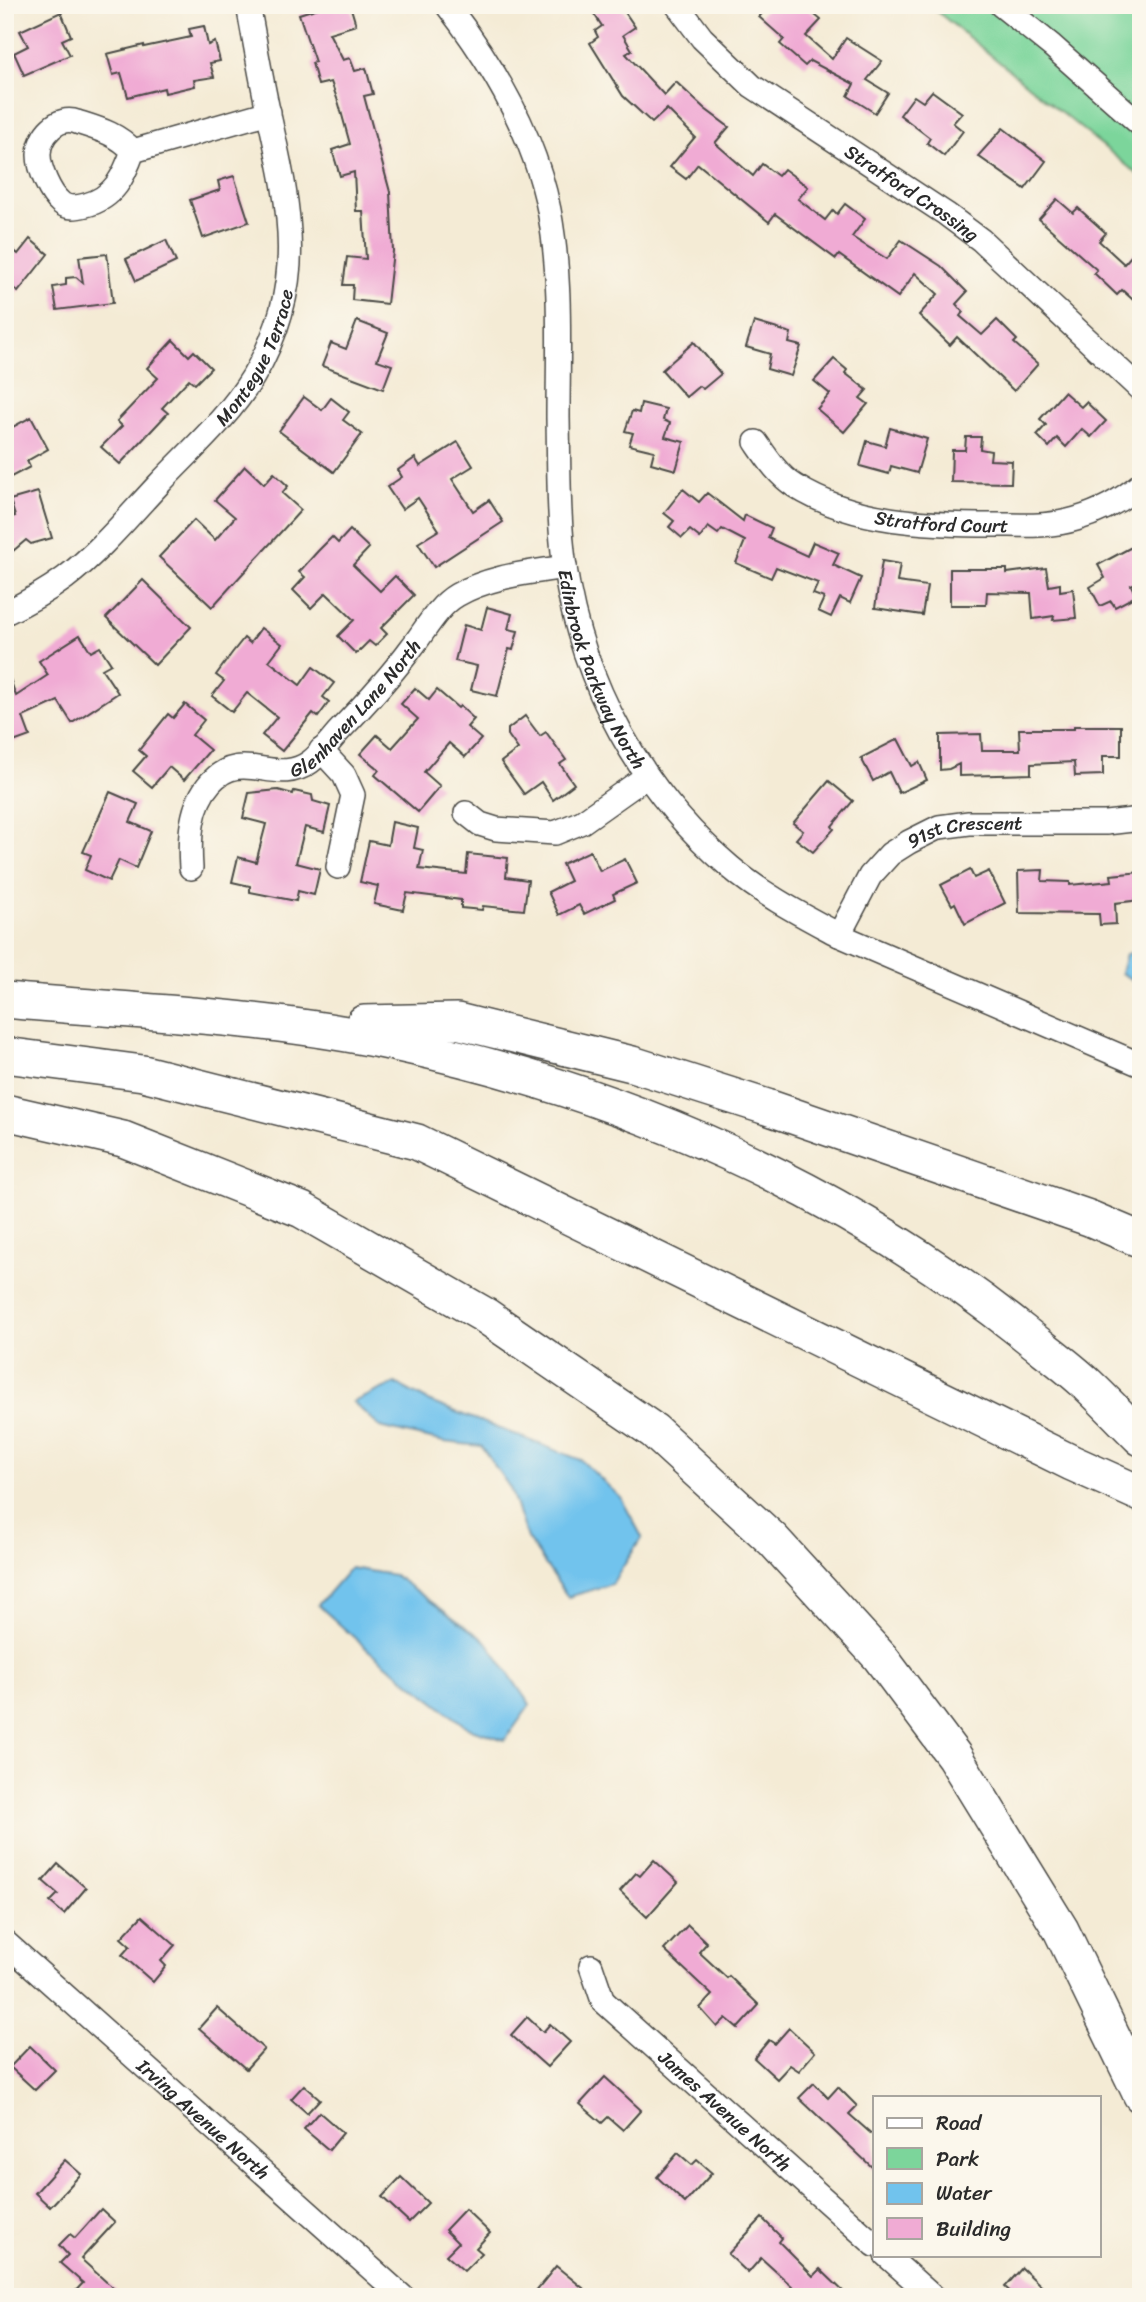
<svg xmlns="http://www.w3.org/2000/svg" width="1146" height="2302" font-family="Sriracha,sans-serif">
<style>
.green{fill:#7cd59b;stroke:#548063;stroke-width:2}
.water{fill:#71c3ed;stroke:#4e778c;stroke-width:2}
.building{fill:#f0abd4}
.lines{fill:none;stroke-linecap:round;stroke-linejoin:round}
.minor-casing{stroke:#494844;stroke-width:26}
.highway-casing{stroke:#494844;stroke-width:38}
.minor{stroke:#fff;stroke-width:23}
.highway{stroke:#fff;stroke-width:35}
.labels{text-anchor:middle;dominant-baseline:central;stroke-width:5;stroke-linejoin:round;paint-order:stroke}
.street-label{font-size:19px;fill:#2b2b2b;stroke:#fbf7ec}
</style>
<rect width="100%" height="100%" fill="#fbf7ec"/>
<filter id="ink" filterUnits="userSpaceOnUse"><feTurbulence type="fractalNoise" baseFrequency=".0143" numOctaves="2"/><feDisplacementMap in="SourceGraphic" scale="14" xChannelSelector="R" yChannelSelector="G"/><feConvolveMatrix kernelMatrix="1 2 1 2 8 2 1 2 1" color-interpolation-filters="sRGB"/></filter>
<filter id="wash" filterUnits="userSpaceOnUse"><feTurbulence type="fractalNoise" baseFrequency=".00686" numOctaves="4" result="noise"/><feDisplacementMap in="SourceGraphic" scale="28" xChannelSelector="R" yChannelSelector="G"/><feGaussianBlur stdDeviation="1.57" result="paint"/><feColorMatrix in="noise" values="0 0 0 0 0 0 0 0 0 0 0 0 0 0 0 0 0 1.4 0 .05"/><feComposite in="paint" operator="in"/></filter>
<g filter="url(#wash)">
<rect width="100%" height="100%" fill="#f4ebd5"/>
<!-- green -->
<polygon class="green" points="929,5 1141,5 1141,177"/>
<!-- water -->
<g class="water">
<polygon points="1141,951 1141,985 1121,973 1126,954"/>
<polygon points="395,1383 430,1402 581,1460 621,1498 642,1537 612,1584 568,1597 527,1538 510,1488 481,1446 444,1442 380,1427 353,1402"/>
<polygon points="350,1568 394,1575 487,1642 530,1705 505,1740 468,1728 368,1650 318,1605"/>
</g>
<g id="blocks">
<!-- building -->
<g class="building">
<polygon points="328,5 350,5 356,25 329,33 343,60 350,58 355,71 366,68 373,94 364,96 390,192 393,251 387,304 352,300 353,285 343,285 347,257 366,259 363,211 356,211 354,172 340,176 332,150 350,144 339,104 331,82 318,85 312,63 315,62 299,14"/>
<polygon points="588,5 620,5 635,27 623,35 632,50 626,54 664,95 676,82 705,109 729,127 715,143 753,176 762,164 778,176 784,169 808,187 798,199 825,220 833,210 837,214 845,204 865,219 852,237 887,259 901,240 941,266 967,292 956,304 963,312 960,316 982,335 997,320 1017,340 1014,343 1038,364 1014,391 957,337 950,345 919,315 938,294 915,273 898,297 839,255 836,259 775,214 769,222 698,164 686,179 670,167 695,137 667,109 652,123 623,96 590,43 598,37 595,31 602,26"/>
<polygon points="769,5 803,5 821,20 806,36 832,59 846,38 882,61 867,80 888,93 875,113 848,96 854,84 810,61 805,66 780,44 784,39 759,17"/>
<polygon points="61,12 71,36 62,40 70,55 24,75 14,53 28,46 20,31"/>
<polygon points="204,26 208,45 215,42 220,61 210,63 214,77 194,80 195,86 165,93 164,88 128,97 121,73 113,75 107,54 144,45 144,47 191,37 189,29"/>
<polygon points="932,91 962,113 953,123 963,131 944,156 927,143 930,138 900,115 914,96 923,102"/>
<polygon points="1003,128 1046,161 1025,189 978,156"/>
<polygon points="234,176 249,222 203,238 190,200 220,190 218,181"/>
<polygon points="1057,199 1073,213 1078,208 1106,233 1099,241 1124,264 1141,245 1141,307 1122,290 1117,295 1094,273 1097,270 1039,219"/>
<polygon points="30,239 48,254 18,292 5,281 5,243 18,254"/>
<polygon points="166,240 176,262 136,281 126,259"/>
<polygon points="107,254 113,303 57,310 53,287 66,285 66,278 76,277 83,283 79,257"/>
<polygon points="357,321 388,333 377,360 392,365 383,389 322,366 331,343 346,349"/>
<polygon points="754,322 791,333 789,343 801,346 791,376 767,369 770,354 746,347"/>
<polygon points="173,340 189,356 194,351 211,368 195,384 189,379 162,408 168,413 120,464 101,447 122,426 117,421 158,378 147,368"/>
<polygon points="694,342 721,374 703,389 699,386 686,397 662,370"/>
<polygon points="834,359 847,370 845,373 867,390 860,398 868,404 844,432 817,409 830,394 814,381"/>
<polygon points="1064,392 1081,407 1086,402 1106,421 1091,437 1082,429 1066,447 1057,438 1049,447 1037,435 1046,425 1040,419"/>
<polygon points="304,397 322,410 331,398 349,412 343,420 362,434 334,472 279,431"/>
<polygon points="641,403 666,409 663,420 670,423 665,437 684,442 676,470 651,463 654,451 629,445 633,433 625,431 632,411 639,413"/>
<polygon points="31,417 48,449 27,461 30,467 11,477 5,467 5,431"/>
<polygon points="890,428 927,439 917,473 891,466 889,474 860,466 867,441 885,446"/>
<polygon points="966,437 981,437 980,449 991,451 990,460 1012,461 1011,483 951,482 952,450 965,450"/>
<polygon points="458,442 473,466 452,479 473,511 489,500 503,522 434,567 418,543 439,530 418,498 402,509 387,487 402,477 398,470 415,458 420,466"/>
<polygon points="245,466 264,484 274,473 288,486 282,493 301,510 212,607 159,557 194,520 215,540 235,517 215,500"/>
<polygon points="683,489 699,502 707,493 743,521 745,515 772,528 768,538 807,556 813,542 839,553 833,565 861,578 850,603 840,598 831,617 818,611 824,598 813,594 818,583 776,567 771,578 736,563 745,541 722,529 718,534 708,527 700,538 690,530 682,538 669,527 674,521 664,513"/>
<polygon points="38,492 52,538 31,544 26,540 13,551 5,528 5,519 15,516 10,500"/>
<polygon points="350,530 369,548 353,565 380,591 395,576 414,595 381,628 387,634 375,646 369,641 356,654 338,636 354,620 326,593 311,608 293,590 305,577 299,572 318,551 332,537 338,543"/>
<polygon points="1141,542 1141,569 1135,572 1140,581 1131,585 1136,596 1115,607 1111,601 1100,606 1090,587 1105,578 1098,565"/>
<polygon points="882,561 900,564 897,582 927,586 922,615 875,608"/>
<polygon points="1046,568 1049,586 1060,584 1060,591 1073,589 1076,618 1053,620 1054,616 1033,619 1031,593 987,592 986,605 950,605 950,569 1007,569 1007,573"/>
<polygon points="143,580 191,627 155,665 106,618"/>
<polygon points="487,607 512,614 508,629 518,631 513,650 509,649 497,696 471,690 477,666 455,661 464,625 481,630"/>
<polygon points="261,628 282,644 269,661 300,685 313,667 334,683 323,697 329,702 318,717 313,713 282,751 262,735 277,717 247,693 232,712 212,696 224,681 216,675 232,653 244,638 250,643"/>
<polygon points="80,635 91,652 100,647 111,664 102,669 118,693 72,723 58,701 23,717 30,736 5,745 5,670 7,670 16,696 48,675 39,661"/>
<polygon points="415,688 429,700 437,690 458,708 460,706 474,719 467,727 481,739 465,757 449,743 424,772 440,786 418,812 375,775 379,770 360,754 377,735 392,748 418,719 401,704"/>
<polygon points="185,704 204,720 192,735 210,750 184,780 169,767 152,787 133,771 146,756 139,750 168,714 173,718"/>
<polygon points="525,716 540,736 546,732 566,760 560,764 574,784 553,800 541,782 524,794 501,762 518,749 508,735 508,729"/>
<polygon points="1074,726 1121,726 1121,756 1103,756 1103,775 1075,776 1074,762 1031,764 1031,774 959,776 959,764 949,769 940,770 940,735 981,734 982,750 1020,750 1019,729 1074,729"/>
<polygon points="898,739 912,766 919,762 927,780 899,793 889,772 873,781 861,758"/>
<polygon points="829,781 853,801 832,826 834,829 813,852 796,839 803,831 793,823"/>
<polygon points="278,790 293,794 294,791 312,795 313,801 330,806 324,832 305,827 296,863 320,869 314,895 298,891 296,901 250,892 250,886 232,882 238,857 256,862 266,824 243,818 249,793"/>
<polygon points="110,792 138,804 130,822 151,831 136,868 119,860 109,881 85,870 91,855 83,852"/>
<polygon points="392,822 418,828 414,848 423,850 419,869 466,874 468,854 508,858 506,877 528,880 524,910 483,906 482,910 461,908 461,900 407,893 403,910 374,904 378,886 360,882 369,841 388,845"/>
<polygon points="590,851 600,871 625,859 637,883 613,894 615,899 584,914 579,905 559,915 548,892 570,881 562,864"/>
<polygon points="970,870 974,878 989,871 1005,903 965,924 955,903 952,905 941,885"/>
<polygon points="1043,870 1042,881 1070,882 1070,885 1112,881 1111,875 1141,872 1141,900 1115,903 1116,924 1100,925 1099,914 1019,913 1018,871"/>
<polygon points="654,1860 678,1882 647,1917 620,1891 636,1873 640,1876"/>
<polygon points="58,1864 86,1888 64,1914 50,1902 58,1894 43,1881"/>
<polygon points="142,1916 175,1945 161,1961 166,1966 153,1982 122,1955 130,1946 121,1938"/>
<polygon points="688,1925 707,1943 699,1952 727,1978 729,1976 759,2005 738,2028 726,2018 717,2027 700,2008 712,1995 664,1950"/>
<polygon points="217,2008 264,2049 246,2069 199,2028"/>
<polygon points="527,2017 543,2032 550,2024 570,2042 547,2067 511,2035"/>
<polygon points="789,2028 815,2052 799,2071 790,2065 777,2079 754,2058 769,2040 775,2044"/>
<polygon points="30,2046 55,2070 35,2090 10,2067"/>
<polygon points="605,2077 641,2110 623,2130 608,2117 602,2123 580,2104"/>
<polygon points="814,2083 828,2098 838,2087 857,2106 849,2114 875,2137 875,2170 799,2098"/>
<polygon points="304,2085 320,2099 307,2113 291,2099"/>
<polygon points="319,2112 343,2133 329,2150 304,2129"/>
<polygon points="678,2153 692,2165 697,2160 712,2173 685,2203 657,2177"/>
<polygon points="65,2160 81,2174 50,2207 35,2193"/>
<polygon points="401,2177 428,2203 409,2222 382,2197"/>
<polygon points="101,2209 115,2222 81,2259 123,2297 70,2297 83,2283 60,2263 68,2255 59,2245 70,2234 75,2238"/>
<polygon points="465,2209 490,2233 476,2248 482,2253 464,2271 446,2255 458,2243 445,2230"/>
<polygon points="762,2218 782,2238 779,2242 813,2276 820,2269 849,2297 804,2297 761,2258 748,2273 728,2254"/>
<polygon points="556,2266 594,2297 531,2297"/>
<polygon points="1022,2268 1053,2297 1016,2297 1005,2287"/>
</g>
</g>
</g>
<g filter="url(#ink)">
<use href="#blocks" fill-opacity="0" stroke="#494844" stroke-width="2"/>
<g class="lines">
<defs>
<g id="minor">
<path id="s1" d="M447 5C494 66 534 134 549 210 562 279 558 348 558 418 559 468 558 519 565 568 582 684 641 791 730 867 763 895 802 915 839 935L1141 1065"/>
<path id="s2" d="M677 5 702 38 752 86 946 214 981 240 1141 390"/>
<polyline points="1001,5 1052,46 1141,125"/>
<path d="M133 151C118 134 99 129 77 122 58 115 39 135 39 155 39 169 50 194 61 203 68 209 78 207 86 205 114 198 124 176 133 151L269 112"/>
<path id="s3" d="M756 442C767 458 778 475 795 486 853 523 929 525 996 525 1023 525 1050 527 1076 519 1100 512 1122 500 1141 484"/>
<path id="s4" d="M5 613C26 603 46 592 65 578 99 552 129 516 159 484 191 450 228 418 253 377 307 285 291 213 269 115 261 79 255 42 248 5"/>
<polyline points="321,750 344,775 353,795 338,867"/>
<polyline points="466,813 480,824 496,829 555,833 582,822 647,776"/>
<path id="s5" d="M191 868C189 839 190 805 211 782 243 747 276 787 310 762 321 754 330 741 339 731 365 704 390 677 412 647 426 629 438 606 457 595 490 576 528 573 565 567"/>
<path id="s6" d="M839 935 870 876 890 854 909 842 939 827 969 823H1106L1141 819"/>
<path id="s7" d="M5 1942 403 2297"/>
<path id="s8" d="M591 1966 603 2001 875 2245"/>
<polyline points="886,2255 933,2297"/>
</g>
<g id="highway">
<path d="M5 1000C136 1012 270 1016 398 1044 626 1093 842 1188 1024 1333 1045 1350 1068 1366 1088 1385 1106 1402 1123 1420 1141 1438"/>
<polyline points="364,1023 457,1021 632,1064 767,1107 1089,1218 1141,1240"/>
<polyline points="5,1055 143,1073 417,1142 1072,1463 1141,1494"/>
<polyline points="5,1112 123,1139 302,1210 486,1316 654,1431 773,1540 880,1657 954,1756 1061,1930 1141,2095"/>
</g>
</defs>
<!-- minor casing -->
<use href="#minor" class="minor-casing"/>
<!-- highway casing -->
<use href="#highway" class="highway-casing"/>
<!-- minor -->
<use href="#minor" class="minor"/>
<!-- highway -->
<use href="#highway" class="highway"/>
</g>
</g>
<g class="labels">
<!-- street labels -->
<g class="street-label">
<text stroke="none"><textPath href="#s2" startOffset="303">Stratford Crossing</textPath></text>
<text stroke="none"><textPath href="#s4" startOffset="364">Montegue Terrace</textPath></text>
<text stroke="none"><textPath href="#s3" startOffset="212">Stratford Court</textPath></text>
<text stroke="none"><textPath href="#s1" startOffset="698">Edinbrook Parkway North</textPath></text>
<text stroke="none"><textPath href="#s5" startOffset="266">Glenhaven Lane North</textPath></text>
<text stroke="none"><textPath href="#s6" startOffset="177">91st Crescent</textPath></text>
<text stroke="none"><textPath href="#s8" startOffset="201">James Avenue North</textPath></text>
<text stroke="none"><textPath href="#s7" startOffset="266">Irving Avenue North</textPath></text>
</g>
</g>
<!-- margin -->
<rect width="1146" height="2302" fill="none" stroke="#fbf7ec" stroke-width="28"/>
<!-- legend -->
<rect x="873" y="2096" width="228" height="161" fill="#fbf7ec" stroke="#a8a59f" stroke-width="2"/>
<rect x="887" y="2118" width="35" height="10" fill="#ffffff" stroke="#a8a59f" stroke-width="2"/>
<text x="936" y="2130" font-size="21" fill="#2b2b2b">Road</text>
<rect x="887" y="2148" width="35" height="21" fill="#7cd59b" stroke="#a8a59f" stroke-width="2"/>
<text x="936" y="2166" font-size="21" fill="#2b2b2b">Park</text>
<rect x="887" y="2183" width="35" height="21" fill="#71c3ed" stroke="#a8a59f" stroke-width="2"/>
<text x="936" y="2200" font-size="21" fill="#2b2b2b">Water</text>
<rect x="887" y="2218" width="35" height="21" fill="#f0abd4" stroke="#a8a59f" stroke-width="2"/>
<text x="936" y="2236" font-size="21" fill="#2b2b2b">Building</text>
</svg>
